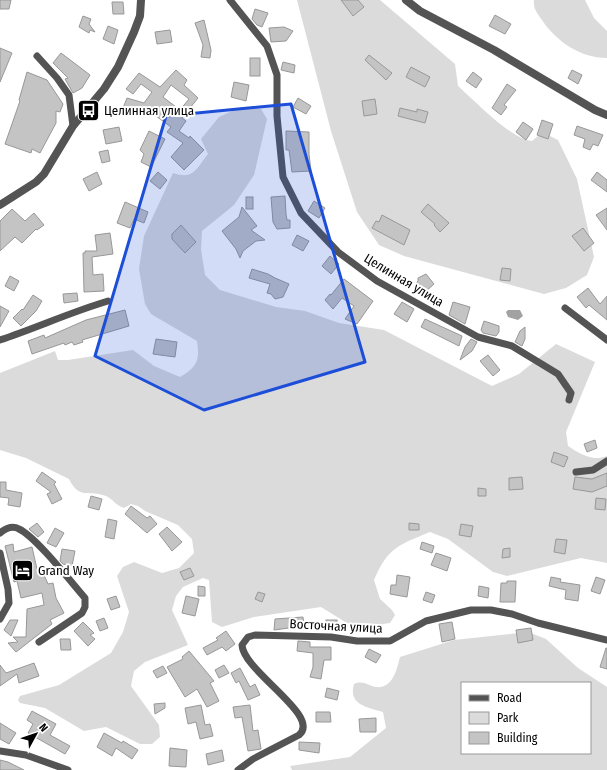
<svg xmlns="http://www.w3.org/2000/svg" width="607" height="770" font-family="'Fira Sans Condensed',sans-serif">
<style>
.green{fill:#dbdbdb;fill-rule:evenodd}
.water{fill:#a2a2a2}
.building{fill:#c4c4c4;stroke:#989898;fill-rule:evenodd}
.lines{fill:none;stroke-linecap:round;stroke-linejoin:round}
.minor{stroke:#545454;stroke-width:7}
.tertiary{stroke:#545454;stroke-width:8}
.marked{fill:#1d4ed8;fill-opacity:0.2;stroke:#1d4ed8;stroke-width:3;stroke-linejoin:round}
.labels{text-anchor:middle;dominant-baseline:central;stroke-width:4;stroke-linejoin:round;paint-order:stroke}
.poi-label{font-size:13px;fill:#000;stroke:#fff;text-anchor:start}
.street-label{font-size:13px;fill:#000;stroke:#fff}
</style>
<rect width="100%" height="100%" fill="#fff"/>
<!-- green -->
<g class="green">
<path d="M297 0H380L455 64 458 86C475 101 512 140 532 141L538 136 546 134 558 140 577 179 594 257 587 275 566 288 544 294 404 256 379 245 357 212 331 131Z"/>
<path d="M534 0H585L594 18 607 31V58C580 58 556 41 542 20 537 13 533 8 534 0Z"/>
<path d="M241 107 261 109 267 119 254 175 234 205 202 231 201 249 205 275 220 290 276 307 305 311 339 323 384 330 492 386 519 374 556 344 595 362 566 432 568 446C580 454 593 462 607 456V563L581 558 507 576 493 572 448 539 430 532C399 545 388 547 374 580L380 599 392 610 395 615 390 623 355 628 321 607 254 617 222 627 212 622 209 580 203 578 183 587 176 596 172 610 188 645 145 662 134 671 131 686 159 725 160 737 152 744H140L106 727 84 731 45 708 20 703 18 700 20 696 59 685 111 653 123 632 129 612 117 576 123 567 134 562 162 573 179 568 194 553 192 539 178 525 145 511 138 506 131 504 124 508C115 505 113 499 106 496 89 489 80 501 69 479L26 458 0 450V373L55 351 58 360H68L133 350 154 366 180 377C197 367 200 361 197 341L151 314 145 304 139 269 144 236 173 173C194 180 196 169 208 154L201 139 219 117Z"/>
<path d="M528 632 546 639 578 668 607 687V770H292L290 766 350 757 386 728 383 712C367 707 348 705 354 684 363 680 367 685 376 687 393 689 397 669 400 657L454 640ZM462 683H590V753H462Z"/>
</g>
<!-- water -->
<polygon class="water" points="508,310 520,310 523,316 518,320 508,317 506,312"/>
<!-- building -->
<g class="building">
<polygon points="0,0 11,0 9,9 0,9"/>
<polygon points="341,0 358,0 364,7 353,16"/>
<polygon points="112,2 123,2 124,14 113,14"/>
<polygon points="255,9 268,13 262,27 257,25 252,19"/>
<polygon points="495,15 511,24 505,34 489,26"/>
<polygon points="83,16 91,19 89,24 95,32 90,30 89,33 79,27"/>
<polygon points="204,20 211,50 210,58 201,57 203,45 195,23"/>
<polygon points="108,26 118,30 114,44 103,39"/>
<polygon points="284,27 293,31 286,41 271,42 269,28"/>
<polygon points="170,30 172,42 157,44 155,32"/>
<polygon points="0,48 12,53 0,82"/>
<polygon points="61,53 90,75 82,88 73,93 65,79 68,78 53,63"/>
<polygon points="369,55 392,73 386,80 365,60"/>
<rect x="250" y="58" width="10" height="18"/>
<polygon points="283,62 295,65 294,73 281,70"/>
<polygon points="411,67 430,77 425,87 406,77"/>
<path d="M176 70 187 80 184 85 198 98 182 118 186 121 179 131 189 138 190 136 204 150 184 170 171 157 183 143 167 132 171 127 156 116 123 108 127 98 144 103 152 92 141 84 133 94 126 89 139 73 160 87ZM171 85 189 99 180 110 163 97Z"/>
<polygon points="572,70 582,75 578,84 568,78"/>
<polygon points="27,72 47,80 63,104 60,112 56,111 56,123 40,153 32,149 31,153 5,144 20,101 19,100"/>
<polygon points="473,72 482,79 476,88 466,81"/>
<polygon points="234,82 249,85 246,101 231,97"/>
<polygon points="507,84 516,90 504,105 507,107 501,115 492,108"/>
<polygon points="298,98 311,106 306,114 293,107"/>
<polygon points="375,99 377,114 364,116 362,101"/>
<polygon points="400,108 417,112 417,109 428,112 425,123 398,116"/>
<polygon points="542,120 553,124 548,139 537,135"/>
<polygon points="523,122 533,129 526,140 516,132"/>
<polygon points="577,126 603,135 598,146 593,144 590,150 583,147 585,139 574,135"/>
<polygon points="119,127 122,141 106,144 103,130"/>
<polygon points="149,131 165,139 151,167 141,162 144,154 140,150"/>
<polygon points="286,131 309,132 309,154 311,171 292,172 289,150 286,150"/>
<polygon points="108,150 110,161 102,163 99,152"/>
<polygon points="97,172 102,184 89,191 83,179"/>
<polygon points="158,172 167,180 160,189 150,181"/>
<polygon points="597,172 607,180 607,192 591,180"/>
<polygon points="285,196 286,214 287,220 290,220 290,228 277,229 273,222 271,197"/>
<rect x="246" y="197" width="7" height="12"/>
<polygon points="314,201 325,208 319,218 308,211"/>
<polygon points="125,202 148,212 144,223 134,219 130,228 117,223"/>
<polygon points="428,204 449,223 440,232 434,225 435,224 421,212"/>
<polygon points="242,207 257,226 251,230 265,240 256,241 243,251 240,258 236,249 222,231 239,217"/>
<polygon points="607,208 607,230 596,215"/>
<polygon points="12,209 25,221 34,213 44,225 37,230 36,229 22,243 15,237 0,251 0,221"/>
<polygon points="382,215 410,230 404,245 372,228 376,221 379,222"/>
<polygon points="181,225 196,242 185,253 172,239 172,234"/>
<polygon points="583,228 594,243 584,251 572,236"/>
<polygon points="110,233 113,254 92,257 93,275 103,274 104,291 84,292 83,253 85,253 85,251 97,251 95,235"/>
<polygon points="297,235 309,241 303,251 292,245"/>
<polygon points="330,256 339,264 331,274 322,266"/>
<polygon points="502,268 511,269 510,281 500,280"/>
<polygon points="252,269 268,274 275,278 289,284 283,297 275,299 271,294 267,293 270,284 249,278"/>
<polygon points="426,274 434,284 423,294 415,285 418,281 418,278"/>
<polygon points="10,276 19,281 14,291 5,286"/>
<polygon points="344,279 373,301 357,324 345,319 354,306 342,298 333,309 325,300 330,294 331,295"/>
<polygon points="588,288 600,304 607,296 607,320 589,305 586,308 577,297"/>
<polygon points="77,293 78,301 64,303 63,294"/>
<polygon points="33,295 42,301 36,311 21,326 13,318 22,309 23,310"/>
<polygon points="402,302 414,309 407,322 394,314"/>
<polygon points="453,302 470,307 465,324 449,315"/>
<polygon points="0,306 9,311 0,327"/>
<polygon points="125,310 129,326 82,340 83,342 74,345 72,342 65,345 64,343 32,354 28,341 44,335 45,338 86,320"/>
<polygon points="425,319 462,336 459,346 421,327"/>
<polygon points="484,321 499,326 499,332 496,336 483,333 481,330"/>
<polygon points="525,327 525,339 522,346 515,342 520,331"/>
<polygon points="156,339 177,342 175,357 153,354"/>
<polygon points="471,339 477,342 472,351 460,360 465,347"/>
<polygon points="488,355 500,370 493,376 480,361"/>
<polygon points="595,440 597,448 587,452 584,444"/>
<polygon points="554,452 568,457 564,467 551,462"/>
<polygon points="42,472 56,482 54,484 62,499 52,504 47,494 51,492 36,481"/>
<polygon points="607,473 607,486 592,492 573,489 575,477 592,479"/>
<polygon points="522,477 523,489 509,490 509,478"/>
<polygon points="0,482 6,482 6,490 22,493 20,507 8,505 9,498 0,497"/>
<polygon points="478,488 486,489 486,496 478,496"/>
<polygon points="91,496 102,499 99,510 88,507"/>
<polygon points="596,498 606,499 605,510 595,509"/>
<polygon points="131,506 147,518 150,516 157,524 147,533 125,514"/>
<polygon points="108,519 117,521 114,539 105,537"/>
<polygon points="37,523 44,532 38,537 29,529"/>
<polygon points="409,523 419,524 419,530 409,530"/>
<polygon points="461,524 473,526 471,537 459,535"/>
<polygon points="167,527 182,542 172,551 159,534"/>
<polygon points="55,528 64,533 56,547 47,543"/>
<polygon points="556,539 567,540 565,554 554,552"/>
<polygon points="422,542 434,546 432,553 420,549"/>
<polygon points="13,544 14,552 32,547 37,569 41,568 48,584 53,583 56,598 64,613 50,620 52,624 16,652 8,643 18,642 13,637 26,637 27,609 44,605 42,593 21,598 17,581 14,582 5,546"/>
<polygon points="510,548 510,557 502,558 503,549"/>
<polygon points="62,549 75,551 72,566 63,564 60,561"/>
<polygon points="436,553 451,558 447,571 431,565"/>
<polygon points="190,568 194,576 184,580 180,572"/>
<polygon points="397,575 410,577 407,597 390,594 391,585 396,585"/>
<polygon points="551,577 561,579 560,582 580,585 578,601 565,599 566,590 549,586"/>
<polygon points="596,577 605,580 600,594 591,591"/>
<polygon points="507,581 516,581 515,602 500,602 501,583 507,583"/>
<polygon points="198,586 205,587 205,596 198,596"/>
<polygon points="479,586 489,588 488,598 478,596"/>
<polygon points="258,592 265,594 262,602 255,599"/>
<polygon points="426,592 435,595 432,603 423,600"/>
<polygon points="116,596 120,607 111,610 107,599"/>
<polygon points="186,596 199,599 195,616 182,613"/>
<polygon points="303,617 304,626 274,630 275,619"/>
<polygon points="104,618 108,628 100,631 96,621"/>
<polygon points="10,620 18,620 11,636 4,630"/>
<rect x="326" y="620" width="11" height="10"/>
<polygon points="83,622 94,633 90,635 95,639 88,646 74,631"/>
<polygon points="452,622 455,639 442,642 439,624"/>
<polygon points="531,628 533,640 518,643 516,630"/>
<polygon points="226,631 235,644 226,651 222,647 207,655 203,648 218,640 216,638"/>
<polygon points="60,639 70,639 71,650 61,650"/>
<polygon points="298,641 310,642 310,647 331,647 331,660 324,660 321,679 310,677 313,667 313,653 297,651"/>
<polygon points="606,648 607,648 607,669 600,667"/>
<polygon points="369,649 381,655 376,663 365,657"/>
<polygon points="189,651 214,681 210,683 219,701 207,707 197,689 185,697 167,667 183,659 182,657"/>
<polygon points="34,663 39,676 19,683 17,674 0,686 0,665 6,673"/>
<polygon points="224,665 229,673 219,678 215,670"/>
<polygon points="163,666 167,673 157,678 153,671"/>
<polygon points="240,668 250,687 255,684 260,695 248,700 239,681 236,683 231,673"/>
<polygon points="327,688 339,691 337,700 325,697"/>
<polygon points="165,703 165,708 155,714 154,704"/>
<polygon points="201,705 205,725 210,724 213,736 200,739 196,722 188,724 185,708"/>
<polygon points="250,705 253,731 258,730 261,749 248,751 242,717 235,718 233,707"/>
<polygon points="32,711 56,724 50,735 70,746 65,754 28,733 33,724 27,720"/>
<polygon points="316,712 330,712 331,722 316,722"/>
<polygon points="376,718 376,732 360,732 359,719"/>
<polygon points="0,723 16,733 9,744 0,739"/>
<polygon points="104,733 122,743 123,741 138,750 132,759 116,748 112,756 97,747"/>
<polygon points="299,742 320,743 319,753 299,750"/>
<polygon points="170,748 187,750 186,767 169,766"/>
<polygon points="222,750 224,761 208,765 206,754"/>
<polygon points="0,760 8,762 24,770 0,770"/>
</g>
<g class="lines">
<!-- minor -->
<g class="minor">
<polyline points="230,0 267,46 277,75 277,116 283,177 301,213 338,252 377,281 478,337 512,346 558,374 571,393 569,400"/>
<polyline points="37,56 57,78 69,95 73,126"/>
<polyline points="565,308 607,340"/>
<path d="M0 340C36 328 71 312 108 301"/>
<polyline points="576,472 593,470 607,461"/>
<path d="M0 533C6 528 12 525 19 529 36 537 71 582 85 598V607L82 613 39 642"/>
<polyline points="0,553 8,589 9,603 0,619"/>
<polyline points="0,751 26,755 68,770"/>
<path d="M238 770 253 759 299 735C322 716 243 671 242 645L248 637 255 635 331 637 357 641H390L426 621 471 610H491L512 614 538 623 607 640"/>
</g>
<!-- tertiary -->
<g class="tertiary">
<polyline points="406,0 420,11 494,50 595,110 607,115"/>
<polyline points="0,205 36,182 44,174 73,126 104,89 118,67 134,32 140,16 141,0"/>
</g>
</g>
<!-- marked area -->
<path class="marked" d="M291 104 365 362 204 410 95 356 166 116Z"/>
<!-- icons -->
<defs>
<symbol id="bus-square" viewBox="-11 -11 22 22"><rect x="-9" y="-9" width="18" height="18" rx="4" fill="#000" stroke="#fff"/><path d="M-5-6H5V4H4V6H2V4H-2V6H-4V4H-5ZM-3.5-4V0h7V-4ZM-3.5 1.2v1.5H-2V1.2ZM2 1.2v1.5H3.5V1.2Z" fill="#fff"/></symbol>
<symbol id="hotel-square" viewBox="-11 -11 22 22"><rect x="-9" y="-9" width="18" height="18" rx="4" fill="#000" stroke="#fff"/><path d="M-6-4.5h1.5V1H6V5H4.5V3h-9V5H-6ZM-4 0a1.8 1.8 0 1 1 3.6 0ZM.5 0V-2.5h3Q6-2.5 6 0Z" fill="#fff"/></symbol>
</defs>
<g fill-rule="evenodd">
<use href="#bus-square" x="76" y="98" width="25" height="25"/>
<use href="#hotel-square" x="10" y="558" width="25" height="25"/>
</g>
<g class="labels">
<!-- poi labels -->
<g class="poi-label">
<text x="104" y="110">Целинная улица</text>
<text x="38" y="570">Grand Way</text>
</g>
<!-- street labels -->
<g class="street-label">
<text transform="translate(404 280) rotate(31)">Целинная улица</text>
<text transform="translate(336 626) rotate(3)">Восточная улица</text>
</g>
</g>
<!-- legend -->
<rect x="461" y="682" width="130" height="72" fill="#ffffff" stroke="#999999"/>
<rect x="469" y="695" width="20" height="6" fill="#545454" stroke="#999999"/>
<text x="497" y="702" font-size="12" fill="#000000">Road</text>
<rect x="469" y="712" width="20" height="12" fill="#dbdbdb" stroke="#999999"/>
<text x="497" y="722" font-size="12" fill="#000000">Park</text>
<rect x="469" y="732" width="20" height="12" fill="#c4c4c4" stroke="#999999"/>
<text x="497" y="742" font-size="12" fill="#000000">Building</text>
<!-- north arrow -->
<g transform="translate(36 734) rotate(50)" stroke="#ffffff" stroke-width="3" paint-order="stroke">
<path d="M0-3L7 15L0 10L-7 15Z" fill="#000000"/>
<text y="-6" font-size="11" font-weight="bold" text-anchor="middle" fill="#000000">N</text>
</g>
</svg>
